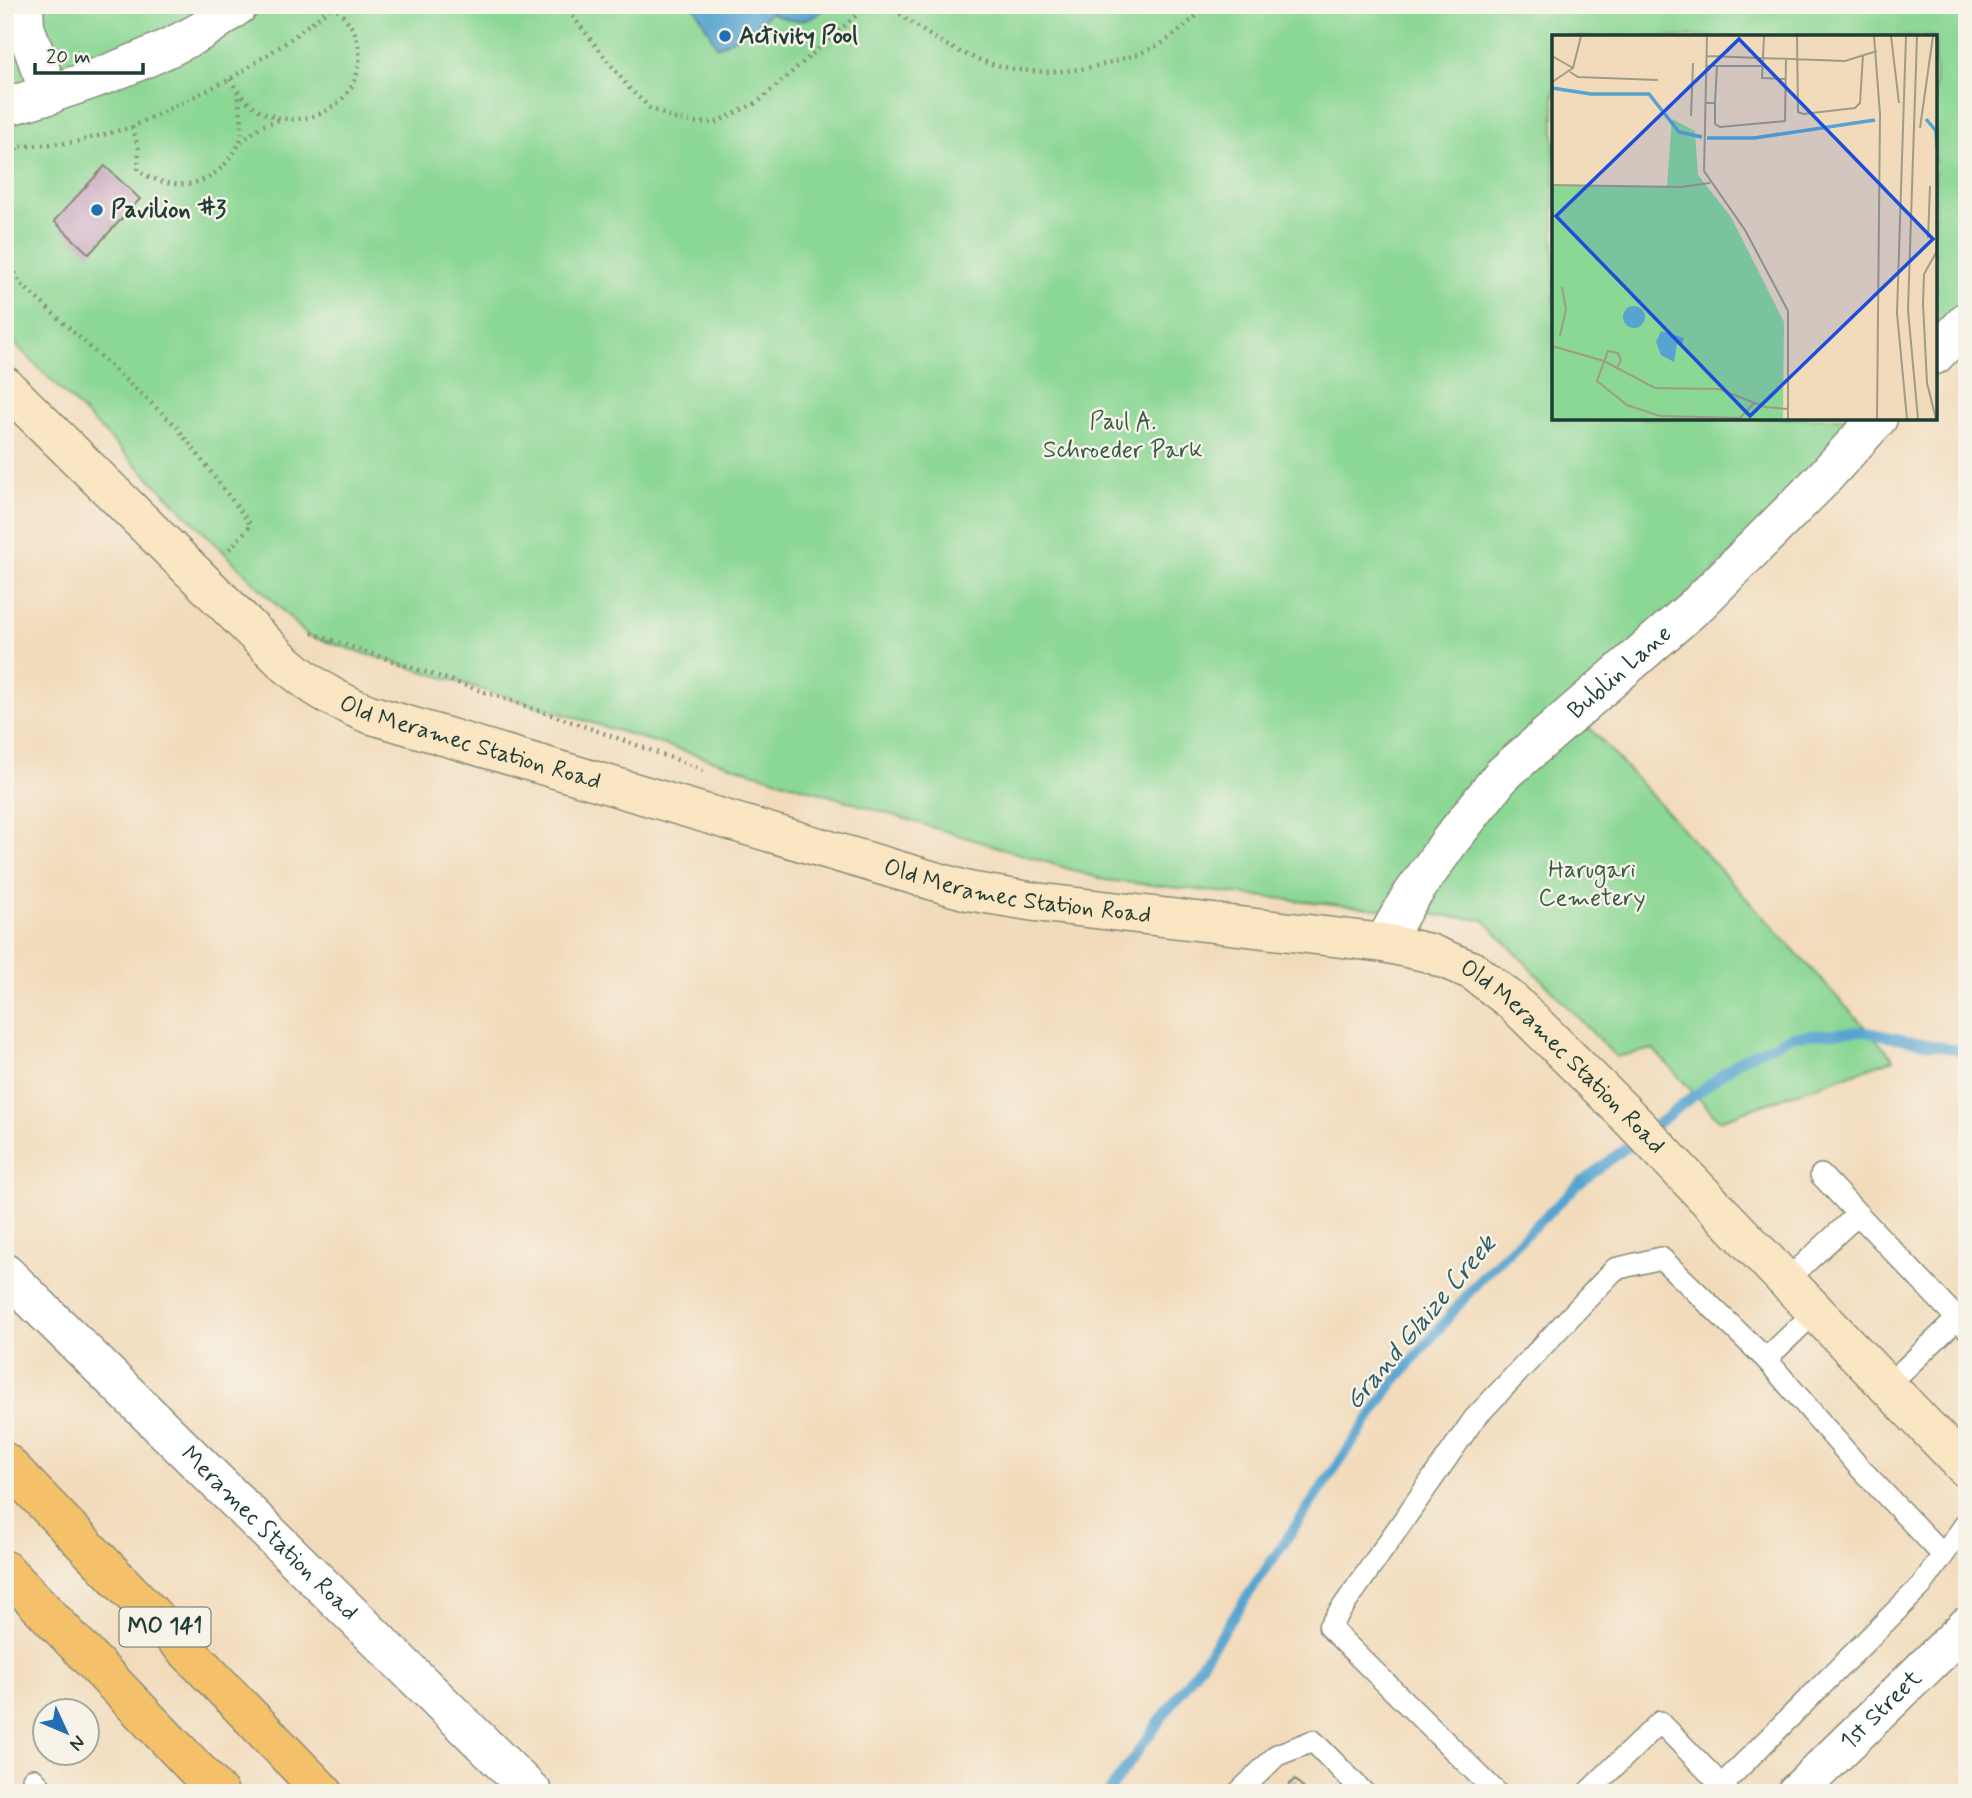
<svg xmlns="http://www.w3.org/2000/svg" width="1972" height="1798" font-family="Mynerve,sans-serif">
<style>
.green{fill:#8bd794;stroke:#558a64;stroke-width:2}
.water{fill:#57a4d0;stroke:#3b7082;stroke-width:2}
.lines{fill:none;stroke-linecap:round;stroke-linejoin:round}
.stream{stroke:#57a4d0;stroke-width:10}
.building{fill:#bf95ba}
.lane-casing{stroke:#888c78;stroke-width:24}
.street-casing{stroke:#888c78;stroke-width:41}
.secondary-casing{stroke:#888c78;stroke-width:41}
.highway-casing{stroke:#888c78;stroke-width:41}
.path{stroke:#888c78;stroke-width:4.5;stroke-dasharray:2 5;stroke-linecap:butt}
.lane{stroke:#fff;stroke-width:21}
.street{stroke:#fff;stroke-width:38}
.secondary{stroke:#fbe6c3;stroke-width:38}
.highway{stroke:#f4c16a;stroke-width:38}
.poi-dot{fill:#1f6fb2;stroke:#f7f3e8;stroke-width:2.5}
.labels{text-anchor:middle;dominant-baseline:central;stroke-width:5;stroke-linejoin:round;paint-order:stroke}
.shield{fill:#f7f3e8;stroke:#60746a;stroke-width:2}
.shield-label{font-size:23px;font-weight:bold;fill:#1f3d34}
.poi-label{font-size:24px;font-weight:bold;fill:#1f3d34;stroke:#f7f3e8;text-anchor:start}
.park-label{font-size:24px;fill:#355c47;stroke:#f7f3e8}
.street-label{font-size:24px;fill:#1f3d34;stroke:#f7f3e8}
.water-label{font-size:26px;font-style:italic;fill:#305c63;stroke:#f7f3e8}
.inset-river{fill:none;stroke:#57a4d0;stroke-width:3.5}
.inset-road{fill:none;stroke:#9e9c85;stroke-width:2}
.view{fill:#1d4ed8;fill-opacity:0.15;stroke:#1d4ed8;stroke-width:3.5}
.inset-edge{fill:none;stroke:#1f3d34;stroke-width:3.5}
</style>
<rect width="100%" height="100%" fill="#f7f3e8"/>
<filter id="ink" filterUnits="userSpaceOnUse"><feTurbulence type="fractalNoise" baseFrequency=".0143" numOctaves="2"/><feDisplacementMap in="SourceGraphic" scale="14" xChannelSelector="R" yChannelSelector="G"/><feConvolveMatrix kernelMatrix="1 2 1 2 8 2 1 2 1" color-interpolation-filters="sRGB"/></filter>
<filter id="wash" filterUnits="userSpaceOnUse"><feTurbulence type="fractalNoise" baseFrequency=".00686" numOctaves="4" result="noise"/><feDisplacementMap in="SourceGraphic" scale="28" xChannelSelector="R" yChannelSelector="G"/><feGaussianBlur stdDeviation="1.57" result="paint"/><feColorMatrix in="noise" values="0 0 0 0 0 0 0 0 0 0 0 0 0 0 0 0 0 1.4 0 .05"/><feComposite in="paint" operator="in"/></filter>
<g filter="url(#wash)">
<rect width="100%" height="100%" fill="#f2dbbb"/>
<!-- green -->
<polygon class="green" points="5,5 1967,5 1967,311 1935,344 1935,37 1554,37 1554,418 1863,418 1576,713 1894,1059 1719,1120 1653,1049 1616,1057 1484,920 1105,880 308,636 5,334"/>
<!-- water -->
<path class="water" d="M694 5H827C812 25 790 23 770 12L758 26 717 47Z"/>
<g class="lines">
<!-- stream -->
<polyline class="stream" points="1108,1793 1205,1658 1392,1385 1483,1276 1579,1184 1742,1059 1792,1036 1861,1031 1967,1052"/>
</g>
<g id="blocks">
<!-- building -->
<g class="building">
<polygon points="105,166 140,199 89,254 54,221"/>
<polygon points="1295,1779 1308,1793 1281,1793"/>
</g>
</g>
</g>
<g filter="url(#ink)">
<use href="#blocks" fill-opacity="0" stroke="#888c78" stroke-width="2"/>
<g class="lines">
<defs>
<g id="lane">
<polyline points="1821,1175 1967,1329"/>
<polyline points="1786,1281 1858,1214"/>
<polyline points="1766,1359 1860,1468 1943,1555"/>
<polyline points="1887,1386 1957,1319"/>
<polyline points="33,1779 46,1793"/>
<polyline points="1722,1785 1921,1586 1967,1522"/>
<polyline points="1238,1793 1277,1755 1313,1741 1364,1793"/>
<polyline points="1497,1793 1329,1627 1474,1419 1615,1269 1661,1258 1766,1359 1815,1312"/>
<polyline points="1587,1793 1660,1722 1729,1793"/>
</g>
<g id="street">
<polyline points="24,5 25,27 50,95"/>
<path d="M5 107C70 89 134 67 194 35 210 27 224 15 239 5"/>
<polyline points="1935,355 1967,321"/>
<path id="s1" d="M1384 943 1407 902 1450 841 1502 775 1699 603 1820 482 1878 418"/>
<path id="s2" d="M5 1273 533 1793"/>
<path id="s3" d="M1796 1793 1967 1626"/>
</g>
<g id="secondary">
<path id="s4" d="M5 386 283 661C311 686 334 700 369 714L968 891 1035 902 1384 943 1429 953 1473 971 1513 1002 1622 1110 1967 1469"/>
</g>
<g id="highway">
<polyline points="5,1462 324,1793"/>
<polyline points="5,1570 219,1793"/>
</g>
</defs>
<!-- lane casing -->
<use href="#lane" class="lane-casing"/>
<!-- street casing -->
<use href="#street" class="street-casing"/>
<!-- secondary casing -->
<use href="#secondary" class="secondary-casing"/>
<!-- highway casing -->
<use href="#highway" class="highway-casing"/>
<!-- path -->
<g class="path">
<polyline points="564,5 629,88 650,108 674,119 698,123 717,122 758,102 868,5"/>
<path d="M889 5C957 62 1024 87 1112 62 1130 57 1152 50 1167 40 1182 30 1195 17 1208 5"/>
<path d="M230 79C274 159 385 107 354 31 349 22 341 13 334 5"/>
<path d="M132 127 139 149 138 171C168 189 201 191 226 163 231 156 238 149 240 140 245 125 239 107 237 92"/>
<polyline points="241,142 261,126 281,119"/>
<polyline points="5,183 17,147 76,142 132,127 230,79 284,44 334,5"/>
<polyline points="5,254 20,283 176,426 251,525 226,553"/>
<path d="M312 633C442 679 574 720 703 770"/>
</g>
<!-- lane -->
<use href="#lane" class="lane"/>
<!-- street -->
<use href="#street" class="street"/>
<!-- secondary -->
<use href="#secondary" class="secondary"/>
<!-- highway -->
<use href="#highway" class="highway"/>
</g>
</g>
<!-- markers -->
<g class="poi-dot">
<circle cx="725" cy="36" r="7"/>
<circle cx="97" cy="210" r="7"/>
</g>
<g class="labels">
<!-- shield labels -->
<rect class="shield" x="119.5" y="1607.5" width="91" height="39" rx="5"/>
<g class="shield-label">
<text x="165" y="1627">MO 141</text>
</g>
<!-- poi labels -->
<g class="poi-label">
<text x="739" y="36">Activity Pool</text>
<text x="111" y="210">Pavilion #3</text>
</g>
<!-- park labels -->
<g class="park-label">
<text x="1123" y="422">Paul A.<tspan x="1123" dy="28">Schroeder Park</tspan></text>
<text x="1592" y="870">Harugari<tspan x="1592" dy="28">Cemetery</tspan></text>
</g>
<!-- street labels -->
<g class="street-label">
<text stroke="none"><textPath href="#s1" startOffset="362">Bublin Lane</textPath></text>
<text stroke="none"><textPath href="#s4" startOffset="598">Old Meramec Station Road</textPath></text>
<text stroke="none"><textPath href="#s4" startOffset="1166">Old Meramec Station Road</textPath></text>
<text stroke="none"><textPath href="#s4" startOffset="1754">Old Meramec Station Road</textPath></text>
<text stroke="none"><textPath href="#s2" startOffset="371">Meramec Station Road</textPath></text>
<text stroke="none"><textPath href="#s3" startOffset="119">1st Street</textPath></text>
</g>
<!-- water labels -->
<g class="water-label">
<text transform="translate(1421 1323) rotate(-50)">Grand Glaize Creek</text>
</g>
</g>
<!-- overview -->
<g transform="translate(1552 35)">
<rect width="385" height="385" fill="#f2dbbb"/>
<path d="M120 84 143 96 146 140 179 182 232 287 231 384H0V150L115 151Z" fill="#8bd794"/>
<path d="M71 282a11 11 0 1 1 22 0a11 11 0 1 1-22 0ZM109 296 132 303 130 310 125 309 122 327 109 320 104 307Z" fill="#57a4d0"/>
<path class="inset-river" d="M0 53 39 59H97L127 97 150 102M374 84 384 96 385 112M155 103H202L323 85"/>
<path class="inset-road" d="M155 1 152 136 193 195 236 276V384M212 1 210 43 233 44M245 1 246 77 251 79 303 73 308 68 311 20M322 1 328 79 325 384M339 1 347 68M354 1 345 278 355 384M365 1 356 275 366 384M0 21 21 33M155 21 293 26 325 16M154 31H210M18 37 26 42 106 45M0 47 21 33 29 1M153 68H163V89L168 92 233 86 234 23M163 68 165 31M139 81 141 28M368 93 381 1M0 150 129 152 158 148M376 203 378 151M8 301 14 274 10 252M0 311 52 326 103 353 167 354 213 372 236 374M64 334 69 325 66 318 56 316 45 346 75 370 108 381 188 383 203 367M384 384 375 348 371 269 372 239 385 216"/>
<path class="view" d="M187 4 381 204 198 381 4 181Z"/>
<rect width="385" height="385" class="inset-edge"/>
</g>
<!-- margin -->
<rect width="1972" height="1798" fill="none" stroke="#f7f3e8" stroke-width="28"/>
<!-- north arrow -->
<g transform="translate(66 1732) rotate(134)"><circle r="33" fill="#f7f3e8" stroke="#a1aaa0" stroke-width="2"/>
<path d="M0-5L12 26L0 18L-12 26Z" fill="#1f6fb2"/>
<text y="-10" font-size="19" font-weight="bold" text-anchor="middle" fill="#1f3d34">N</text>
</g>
<!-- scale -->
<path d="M35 63v10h108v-10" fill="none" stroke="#1f3d34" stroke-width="3.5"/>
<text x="46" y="63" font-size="21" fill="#1f3d34" stroke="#f7f3e8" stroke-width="5" paint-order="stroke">20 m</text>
</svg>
